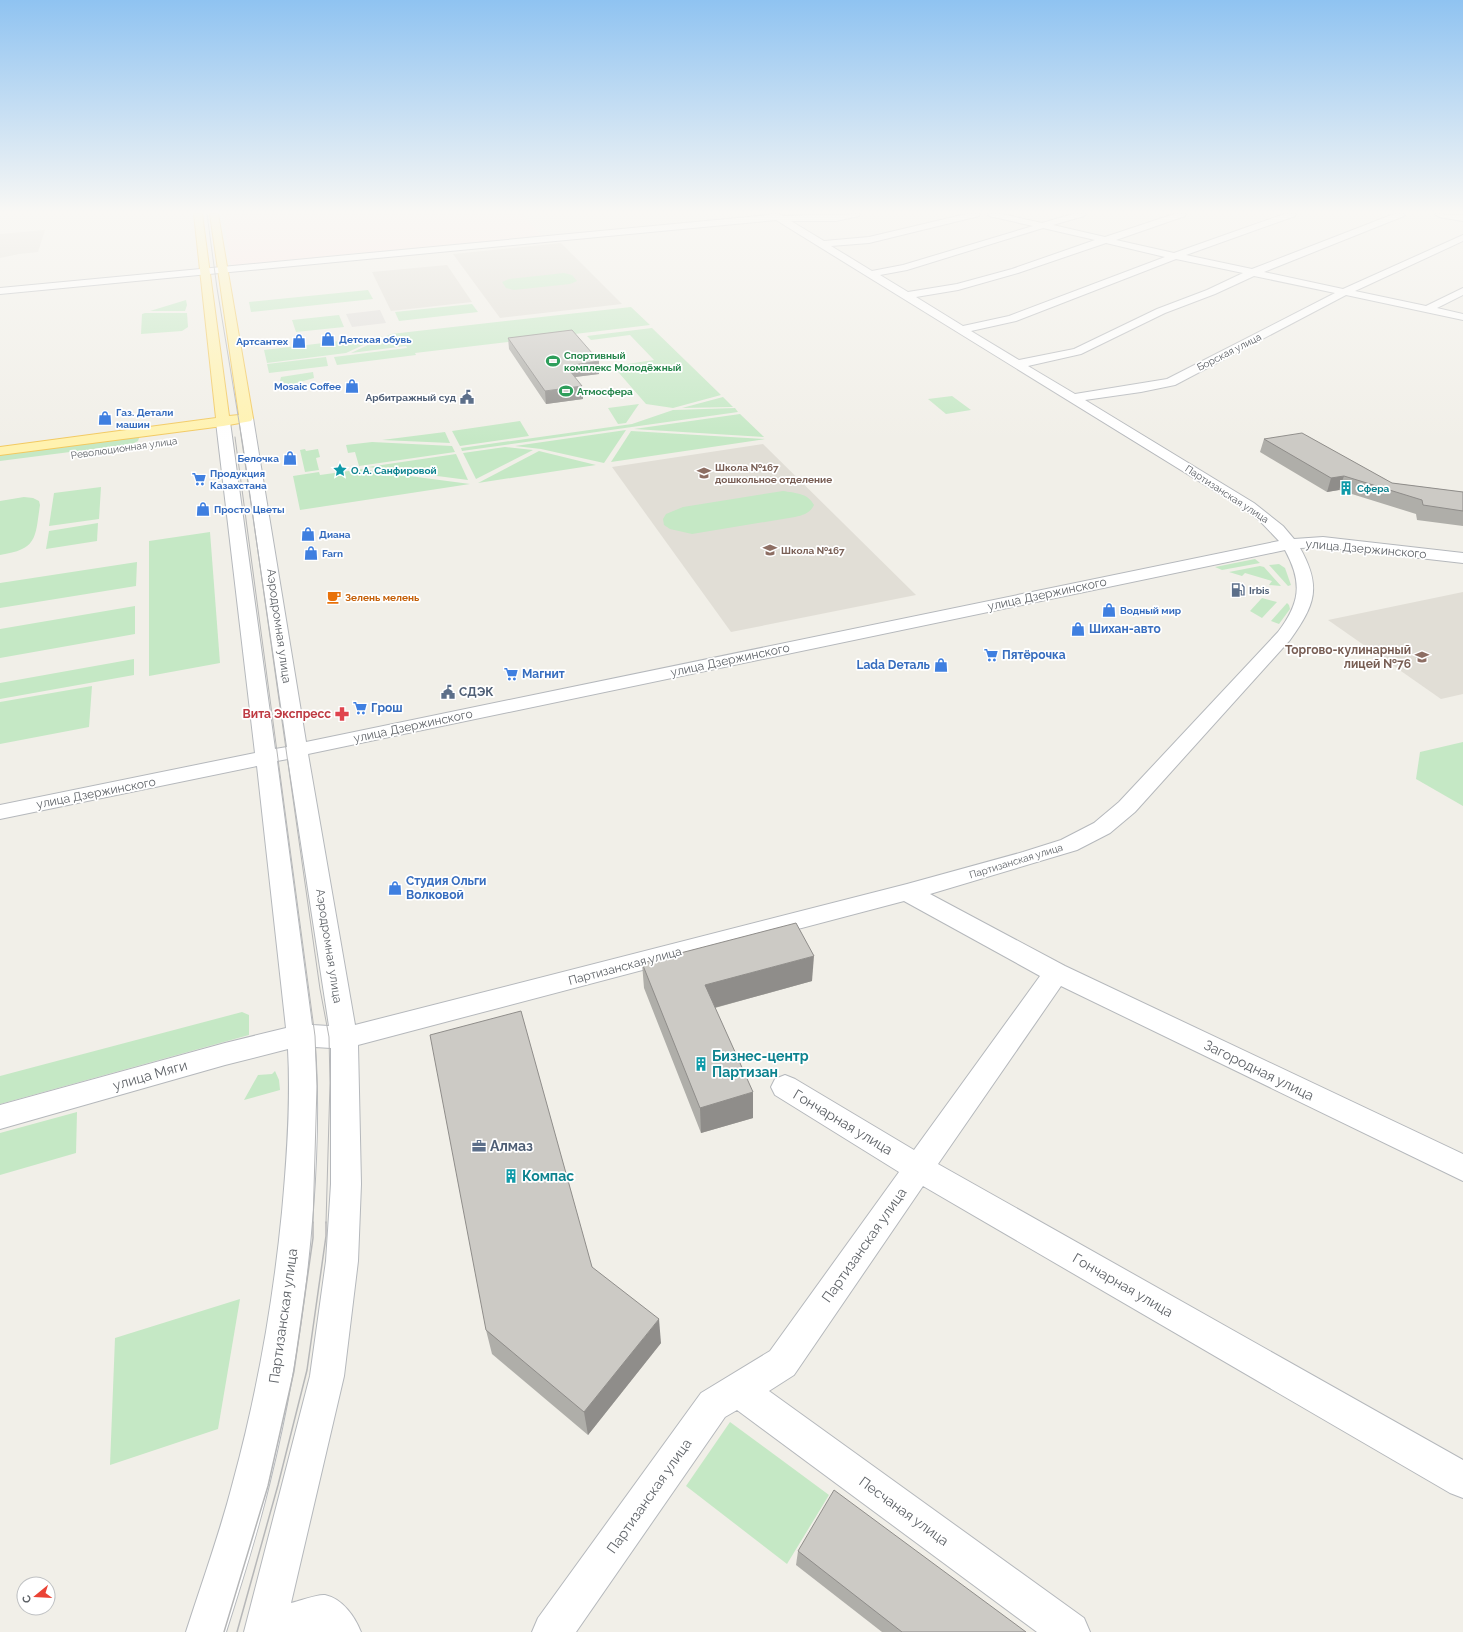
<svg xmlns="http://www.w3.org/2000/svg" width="1463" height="1632" font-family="Raleway,sans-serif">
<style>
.industrial{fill:#e0deda}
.education{fill:#e1ded6}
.medical{fill:#fce8e6}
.green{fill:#c5e8c5}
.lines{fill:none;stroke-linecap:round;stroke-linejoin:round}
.minor-casing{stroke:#b5b8bc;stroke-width:2}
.major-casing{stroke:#f2c960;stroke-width:2}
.minor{fill:#fff;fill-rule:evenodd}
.major{fill:#fff2af;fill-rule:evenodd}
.tram-far1{stroke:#b6b7b8;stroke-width:1}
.tram{stroke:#b6b7b8;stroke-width:1.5}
.wall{fill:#afaea9}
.shaded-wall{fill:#8f8d8a}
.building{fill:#cccac5;stroke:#8f8d8a}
.labels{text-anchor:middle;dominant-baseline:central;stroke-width:3.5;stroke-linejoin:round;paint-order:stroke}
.far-shop-label{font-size:10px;font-weight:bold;fill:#366cbe;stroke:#fff;text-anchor:start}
.far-street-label{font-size:10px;fill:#5f6368;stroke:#fff}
.far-leisure-label{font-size:10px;font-weight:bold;fill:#27864d;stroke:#fff;text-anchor:start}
.far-service-label{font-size:10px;font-weight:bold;fill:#4e5e75;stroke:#fff;text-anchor:end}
.far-education-label{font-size:10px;font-weight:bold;fill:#785e54;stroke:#fff;text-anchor:start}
.far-culture-label{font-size:10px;font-weight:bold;fill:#0d838f;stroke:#fff;text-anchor:start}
.far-food-label{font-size:10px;font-weight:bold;fill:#c56008;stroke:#fff;text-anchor:start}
.street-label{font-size:12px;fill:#5f6368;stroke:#fff}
.shop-label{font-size:12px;font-weight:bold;fill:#366cbe;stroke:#fff;text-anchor:start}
.education-label{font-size:12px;font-weight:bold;fill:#785e54;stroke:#fff;text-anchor:end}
.service-label{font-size:12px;font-weight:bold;fill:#4e5e75;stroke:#fff;text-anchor:start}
.health-label{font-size:12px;font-weight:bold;fill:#be3a42;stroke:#fff;text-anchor:end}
.near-culture-label{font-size:14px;font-weight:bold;fill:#0d838f;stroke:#fff;text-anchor:start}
.near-street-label{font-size:14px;fill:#5f6368;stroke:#fff}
.near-service-label{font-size:14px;font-weight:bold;fill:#4e5e75;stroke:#fff;text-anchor:start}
</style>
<rect width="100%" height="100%" fill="#f1efe8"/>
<!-- industrial -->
<polygon class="industrial" points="380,310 386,323 352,327 346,314"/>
<!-- education -->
<g class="education">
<polygon points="45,230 38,252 19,254 0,258 0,234"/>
<polygon points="561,243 622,304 500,318 453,254"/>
<polygon points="447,265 472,302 391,311 372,272"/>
<polygon points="763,444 916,595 731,632 612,467"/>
<polygon points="1463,592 1463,694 1441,699 1328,620"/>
</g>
<!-- medical -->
<polygon class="medical" points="223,214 521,214 542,236 231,266"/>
<!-- green -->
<g class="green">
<polygon points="564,273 572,275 577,281 570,284 514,290 506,288 502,282 509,279"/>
<polygon points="368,290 373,299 251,312 249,302"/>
<polygon points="186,300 187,305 185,311 150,311"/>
<polygon points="472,304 478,312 399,321 395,312"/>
<polygon points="631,307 650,325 415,353 416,355 337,365 334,357 407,348 406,346 351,353 391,334"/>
<polygon points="145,313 187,313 188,327 182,331 141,334 142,314"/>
<polygon points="339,315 344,327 296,332 292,320"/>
<polygon points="652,328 721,395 673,408 646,404 613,366 654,360 630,335 591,340 587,336"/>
<polygon points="383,336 346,353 267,363 264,350"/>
<polygon points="326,357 328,366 269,373 267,364"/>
<polygon points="313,372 314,378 293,384 283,385 280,381 281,377"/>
<polygon points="952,396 971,410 946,414 928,399"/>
<polygon points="723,397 733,407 682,408"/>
<polygon points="639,404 626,423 618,424 608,408"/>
<polygon points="735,408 738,412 462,451 461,448 632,424 673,410"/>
<polygon points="740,414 764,437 634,429"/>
<polygon points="520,421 529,436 460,446 452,431"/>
<polygon points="626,430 604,463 541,449 515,446"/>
<polygon points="631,431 765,439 611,462"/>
<polygon points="445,432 450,443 382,440"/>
<polygon points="137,436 139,438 138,441 132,444 0,461 0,452"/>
<polygon points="372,442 452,446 455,452 359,466 355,452 348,453 346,445"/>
<polygon points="505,447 533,450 476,479 463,453"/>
<polygon points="305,449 306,451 318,449 320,457 316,458 319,470 305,472 300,450"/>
<polygon points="539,451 596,465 478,483"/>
<polygon points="456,454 468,480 368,467"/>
<polygon points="363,469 379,472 470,484 300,510 293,476 319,472 320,475"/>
<polygon points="101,487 99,519 49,526 54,493"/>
<path d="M783 491C795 493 808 493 814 505 810 513 804 515 795 517L692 534 670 529 664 525 663 519 666 514 683 507Z"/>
<path d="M24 497 33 498 39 501 40 505C35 538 38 549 0 555V501Z"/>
<polygon points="98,523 97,541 46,549 49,531"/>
<polygon points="210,532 220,663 149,676 149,541"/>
<polygon points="1255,559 1260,563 1222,570 1215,567"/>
<polygon points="137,562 136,586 0,608 0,583"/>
<polygon points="1279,564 1285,568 1291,585 1288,586 1269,565"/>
<polygon points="1260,566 1264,567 1281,586 1269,585 1272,581 1245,573 1242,576 1229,572"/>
<polygon points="1262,598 1277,602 1262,618 1250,611"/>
<polygon points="1287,603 1289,605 1290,609 1279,624 1271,621"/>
<polygon points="135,606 135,634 0,658 0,629"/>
<polygon points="134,659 134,675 0,699 0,683"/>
<polygon points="92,686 89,727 0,744 0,702"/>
<polygon points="1463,742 1463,806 1416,779 1420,752"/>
<polygon points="242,1012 249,1015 249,1035 0,1104 0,1076"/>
<polygon points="275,1071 279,1080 280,1090 244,1100 258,1075 272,1074"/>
<polygon points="77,1112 76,1153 0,1175 0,1133"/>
<polygon points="240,1299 218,1429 110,1465 115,1338"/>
<polygon points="730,1422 829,1495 787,1564 686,1486"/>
</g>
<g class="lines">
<defs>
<g id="minor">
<path d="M769 214H779L783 216 860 214 859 216 836 221H791L824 241 869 237 966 214H980L979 216 869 243 831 246 872 271 903 265 1033 226 989 216 988 214H1002L1042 223 1073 214H1085L1084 216 1053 225 1105 237 1174 214H1186L1185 216 1116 240 1174 253 1284 214H1296L1295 216 1186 255 1252 269 1394 214H1405L1404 216 1264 272 1343 289 1463 235V241L1355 291 1426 306 1463 288V295L1437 308 1463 314V320L1346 295 1175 385 1141 392 1085 400 1254 503 1283 526 1294 539 1323 537 1463 553V563L1323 547 1300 548C1322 587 1315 605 1290 640L1135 812 1110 833 1077 850 930 894 1065 966 1463 1154V1181L1061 986 938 1164 1463 1460V1498L1450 1493 923 1186 794 1375 769 1391 1084 1618 1090 1632H1037L737 1410 725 1417 576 1632H532L538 1618 701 1393 770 1351 899 1172 775 1095 771 1087 775 1079 785 1075 795 1079 914 1150 1040 976 904 901 358 1045 361 1184 358 1261 344 1376 291 1603C299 1601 318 1594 325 1595 343 1599 355 1617 361 1632H244L310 1376 326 1261 331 1184V1048L315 1047C319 1101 317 1156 313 1210 306 1301 292 1392 270 1481 258 1532 242 1582 226 1632H186C202 1582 220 1533 233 1482 257 1394 273 1303 282 1212 287 1158 291 1103 288 1049L225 1065 0 1129V1105L225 1043 286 1028 257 766 0 819V805L255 753 216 422 218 419H228L230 422 275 749 287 747 239 418 241 415H251L253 418 306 742 1279 541 1259 520 1244 509 776 220 0 294V288L770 215ZM1043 228 1095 240 1012 269 957 284 908 292 880 275 907 270ZM1106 243 1165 257 1009 316 963 326 916 297 958 290 1018 273ZM1176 259 1243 273 1207 290 1157 309 1074 349 1019 360 971 331 1016 321ZM1254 276 1335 293 1167 379 1075 394 1028 366 1081 354 1165 313 1215 294ZM1285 550C1303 583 1300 603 1278 632L1119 802 1094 823 1061 840 1023 852 907 884 355 1025 308 754ZM288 759 329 1026 312 1025 277 761Z"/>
<polygon points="1435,214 1463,215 1463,221 1439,217"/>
</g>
<polygon id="major" points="194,214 202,214 229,416 239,415 210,214 218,214 253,418 251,421 223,426 0,455 0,447 216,418"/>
</defs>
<!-- minor casing -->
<use href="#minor" class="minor-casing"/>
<!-- major casing -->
<use href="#major" class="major-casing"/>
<!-- minor -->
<use href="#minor" class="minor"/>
<!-- major -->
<use href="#major" class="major"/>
<!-- tram-far1 -->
<g class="tram-far1">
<polyline points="207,214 217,288 243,446 320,989 329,1037 330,1083 326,1223"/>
<polyline points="235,437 315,1036 317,1086 313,1223"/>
</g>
<!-- tram -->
<g class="tram">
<polyline points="224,1632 268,1486 294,1371 313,1238 313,1222"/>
<polyline points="237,1632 278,1485 307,1370 326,1236 326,1222"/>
</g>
</g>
<!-- wall -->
<g class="wall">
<polygon points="508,338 599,374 575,377 583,399 546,404 509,349"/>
<polygon points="1264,439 1392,483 1463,492 1463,526 1417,520 1416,514 1339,490 1327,492 1260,452"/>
<polygon points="642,963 812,981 715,1008 753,1118 701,1133 644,988"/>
<polygon points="486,1330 661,1343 588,1435 492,1354"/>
<polygon points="798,1551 1026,1632 882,1632 796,1565"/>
</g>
<!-- shaded-wall -->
<g class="shaded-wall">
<polygon points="599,361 599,374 567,378 566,366"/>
<polygon points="582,386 583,399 546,404 545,391"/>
<polygon points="1344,476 1339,490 1327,492 1331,478"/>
<polygon points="814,956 812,981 706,1010 705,985"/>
<polygon points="753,1092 753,1118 701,1133 700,1108"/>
<polygon points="659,1319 661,1343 588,1435 584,1412"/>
</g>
<!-- building -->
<g class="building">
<polygon points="572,330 599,361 566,366 582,386 545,391 508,338"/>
<polygon points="1302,433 1392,483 1463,492 1463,511 1423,505 1422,500 1344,476 1331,478 1264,439"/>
<polygon points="796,923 814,956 705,985 753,1092 700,1108 642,963"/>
<polygon points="521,1011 592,1267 659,1319 584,1412 486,1330 430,1035"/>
<polygon points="834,1490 1026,1632 902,1632 798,1551"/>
</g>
<!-- sky -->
<linearGradient id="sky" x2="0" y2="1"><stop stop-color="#8fc3f1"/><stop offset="0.48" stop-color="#f9f8f5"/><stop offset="1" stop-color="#f9f8f5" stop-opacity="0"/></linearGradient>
<rect width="1463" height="442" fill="url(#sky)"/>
<!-- icons -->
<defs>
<symbol id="shop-bare" viewBox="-9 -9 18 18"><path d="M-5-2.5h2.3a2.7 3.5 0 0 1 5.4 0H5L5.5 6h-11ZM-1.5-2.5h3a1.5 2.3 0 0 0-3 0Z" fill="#3f7fe0" stroke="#fff" stroke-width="2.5" paint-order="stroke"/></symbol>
<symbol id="stadium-bare" viewBox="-9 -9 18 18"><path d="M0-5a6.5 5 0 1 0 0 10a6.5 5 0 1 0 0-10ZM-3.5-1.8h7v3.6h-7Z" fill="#2e9e5b" stroke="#fff" stroke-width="2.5" paint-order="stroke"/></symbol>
<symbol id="civic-bare" viewBox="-9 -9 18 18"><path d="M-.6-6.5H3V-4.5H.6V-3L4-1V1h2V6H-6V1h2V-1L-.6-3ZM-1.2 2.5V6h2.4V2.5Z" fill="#5c6f8a" stroke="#fff" stroke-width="2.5" paint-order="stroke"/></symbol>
<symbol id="sight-bare" viewBox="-9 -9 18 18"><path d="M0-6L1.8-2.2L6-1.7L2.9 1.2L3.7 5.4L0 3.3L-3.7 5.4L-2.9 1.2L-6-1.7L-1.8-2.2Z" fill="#0f9aa8" stroke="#fff" stroke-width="2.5" paint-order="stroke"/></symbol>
<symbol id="school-bare" viewBox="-9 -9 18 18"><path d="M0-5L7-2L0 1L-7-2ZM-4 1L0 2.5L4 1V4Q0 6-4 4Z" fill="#8d6e63" stroke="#fff" stroke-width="2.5" paint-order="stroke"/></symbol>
<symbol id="supermarket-bare" viewBox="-9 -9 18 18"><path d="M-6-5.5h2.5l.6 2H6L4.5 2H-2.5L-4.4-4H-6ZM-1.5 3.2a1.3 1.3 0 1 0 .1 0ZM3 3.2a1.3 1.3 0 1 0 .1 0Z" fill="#3f7fe0" stroke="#fff" stroke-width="2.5" paint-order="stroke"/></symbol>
<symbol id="building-bare" viewBox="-9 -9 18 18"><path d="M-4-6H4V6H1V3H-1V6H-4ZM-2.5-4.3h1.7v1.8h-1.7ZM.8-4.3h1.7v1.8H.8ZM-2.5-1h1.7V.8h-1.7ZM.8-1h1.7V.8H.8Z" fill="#0f9aa8" stroke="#fff" stroke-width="2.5" paint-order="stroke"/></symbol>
<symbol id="fuel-bare" viewBox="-9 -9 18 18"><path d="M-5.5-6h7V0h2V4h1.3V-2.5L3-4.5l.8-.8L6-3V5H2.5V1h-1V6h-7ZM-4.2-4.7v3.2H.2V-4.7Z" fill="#5c6f8a" stroke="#fff" stroke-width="2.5" paint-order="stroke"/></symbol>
<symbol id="cafe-bare" viewBox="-9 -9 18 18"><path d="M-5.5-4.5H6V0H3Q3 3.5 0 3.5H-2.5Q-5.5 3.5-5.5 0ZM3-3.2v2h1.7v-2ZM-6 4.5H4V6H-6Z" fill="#e8710a" stroke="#fff" stroke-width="2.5" paint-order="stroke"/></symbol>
<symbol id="pharmacy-bare" viewBox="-9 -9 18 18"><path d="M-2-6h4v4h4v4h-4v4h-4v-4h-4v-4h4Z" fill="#e0444e" stroke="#fff" stroke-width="2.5" paint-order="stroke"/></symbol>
<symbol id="office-bare" viewBox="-9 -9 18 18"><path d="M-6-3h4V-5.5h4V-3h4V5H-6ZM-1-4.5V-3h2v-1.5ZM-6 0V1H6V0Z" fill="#5c6f8a" stroke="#fff" stroke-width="2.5" paint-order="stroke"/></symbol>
</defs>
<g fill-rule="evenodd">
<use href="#shop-bare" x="318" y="329" width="20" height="20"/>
<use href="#shop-bare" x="289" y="331" width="20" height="20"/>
<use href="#stadium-bare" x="543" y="351" width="20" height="20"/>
<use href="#shop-bare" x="342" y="376" width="20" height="20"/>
<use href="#stadium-bare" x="556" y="381" width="20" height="20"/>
<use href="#civic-bare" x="457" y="387" width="20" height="20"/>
<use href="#shop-bare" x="95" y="408" width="20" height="20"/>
<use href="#shop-bare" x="280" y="448" width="20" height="20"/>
<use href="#sight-bare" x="330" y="460" width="20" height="20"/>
<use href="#school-bare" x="694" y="463" width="20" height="20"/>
<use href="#supermarket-bare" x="189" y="469" width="20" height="20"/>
<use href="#building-bare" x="1336" y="478" width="20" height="20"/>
<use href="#shop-bare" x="193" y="499" width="20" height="20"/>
<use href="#shop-bare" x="298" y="524" width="20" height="20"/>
<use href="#school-bare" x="760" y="540" width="20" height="20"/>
<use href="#shop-bare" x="301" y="543" width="20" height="20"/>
<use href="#fuel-bare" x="1228" y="580" width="20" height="20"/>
<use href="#cafe-bare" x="324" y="587" width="20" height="20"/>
<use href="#shop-bare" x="1099" y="600" width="20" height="20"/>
<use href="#shop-bare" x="1068" y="619" width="20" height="20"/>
<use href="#supermarket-bare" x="981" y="645" width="20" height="20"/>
<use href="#school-bare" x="1412" y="647" width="20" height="20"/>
<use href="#shop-bare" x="931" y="655" width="20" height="20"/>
<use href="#supermarket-bare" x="501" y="664" width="20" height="20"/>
<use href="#civic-bare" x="438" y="682" width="20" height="20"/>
<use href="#supermarket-bare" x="350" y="698" width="20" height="20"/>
<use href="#pharmacy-bare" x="332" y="704" width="20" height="20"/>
<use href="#shop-bare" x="385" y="878" width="20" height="20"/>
<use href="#building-bare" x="691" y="1054" width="20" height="20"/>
<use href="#office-bare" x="469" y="1136" width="20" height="20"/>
<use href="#building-bare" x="501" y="1166" width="20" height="20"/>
</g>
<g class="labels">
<!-- far-shop labels -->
<g class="far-shop-label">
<text x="339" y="339">Детская обувь</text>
<text x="288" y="341" text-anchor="end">Артсантех</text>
<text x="341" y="386" text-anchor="end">Mosaic Coffee</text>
<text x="116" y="412">Газ. Детали<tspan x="116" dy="12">машин</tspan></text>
<text x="279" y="458" text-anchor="end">Белочка</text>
<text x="210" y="473">Продукция<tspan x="210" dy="12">Казахстана</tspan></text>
<text x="214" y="509">Просто Цветы</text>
<text x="319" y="534">Диана</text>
<text x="322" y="553">Farn</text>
<text x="1120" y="610">Водный мир</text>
</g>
<!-- far-street labels -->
<g class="far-street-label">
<text transform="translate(1229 352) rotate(-27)">Борская улица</text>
<text transform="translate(124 448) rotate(-8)">Революционная улица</text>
<text transform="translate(1227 494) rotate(33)">Партизанская улица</text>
<text transform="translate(1016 861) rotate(-17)">Партизанская улица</text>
</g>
<!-- far-leisure labels -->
<g class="far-leisure-label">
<text x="564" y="355">Спортивный<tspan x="564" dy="12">комплекс Молодёжный</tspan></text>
<text x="577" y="391">Атмосфера</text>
</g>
<!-- far-service labels -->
<g class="far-service-label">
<text x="456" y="397">Арбитражный суд</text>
<text x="1249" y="590" text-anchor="start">Irbis</text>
</g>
<!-- far-education labels -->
<g class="far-education-label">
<text x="715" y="467">Школа №167<tspan x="715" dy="12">дошкольное отделение</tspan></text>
<text x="781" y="550">Школа №167</text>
</g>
<!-- far-culture labels -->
<g class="far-culture-label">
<text x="351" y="470">О. А. Санфировой</text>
<text x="1357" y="488">Сфера</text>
</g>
<!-- far-food labels -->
<g class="far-food-label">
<text x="345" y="597">Зелень мелень</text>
</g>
<!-- street labels -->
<g class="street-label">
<text transform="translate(1366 549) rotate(5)">улица Дзержинского</text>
<text transform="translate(1047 594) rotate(-12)">улица Дзержинского</text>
<text transform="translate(279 626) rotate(82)">Аэродромная улица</text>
<text transform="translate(730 660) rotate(-12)">улица Дзержинского</text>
<text transform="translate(413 726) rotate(-12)">улица Дзержинского</text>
<text transform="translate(96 793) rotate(-11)">улица Дзержинского</text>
<text transform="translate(329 946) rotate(81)">Аэродромная улица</text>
<text transform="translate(625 966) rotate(-15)">Партизанская улица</text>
</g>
<!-- shop labels -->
<g class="shop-label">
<text x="1089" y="629">Шихан-авто</text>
<text x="1002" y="655">Пятёрочка</text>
<text x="930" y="665" text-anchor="end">Lada Dеталь</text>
<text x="522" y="674">Магнит</text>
<text x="371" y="708">Грош</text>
<text x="406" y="881">Студия Ольги<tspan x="406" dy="14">Волковой</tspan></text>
</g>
<!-- education labels -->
<g class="education-label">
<text x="1411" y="650">Торгово-кулинарный<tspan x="1411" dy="14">лицей №76</tspan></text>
</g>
<!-- service labels -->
<g class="service-label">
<text x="459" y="692">СДЭК</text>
</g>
<!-- health labels -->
<g class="health-label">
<text x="331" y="714">Вита Экспресс</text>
</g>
<!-- near-culture labels -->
<g class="near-culture-label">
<text x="712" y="1056">Бизнес-центр<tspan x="712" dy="16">Партизан</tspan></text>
<text x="522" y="1176">Компас</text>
</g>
<!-- near-street labels -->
<g class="near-street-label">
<text transform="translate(1259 1070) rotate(26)">Загородная улица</text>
<text transform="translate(150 1075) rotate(-16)">улица Мяги</text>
<text transform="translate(843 1122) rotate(31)">Гончарная улица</text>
<text transform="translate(864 1245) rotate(-55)">Партизанская улица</text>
<text transform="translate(1123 1285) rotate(30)">Гончарная улица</text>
<text transform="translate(283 1316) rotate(-82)">Партизанская улица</text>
<text transform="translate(649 1496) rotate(-55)">Партизанская улица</text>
<text transform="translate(904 1511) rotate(36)">Песчаная улица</text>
</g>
<!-- near-service labels -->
<g class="near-service-label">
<text x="490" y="1146">Алмаз</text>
</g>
</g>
<!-- north arrow -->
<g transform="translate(36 1596) rotate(252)"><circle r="19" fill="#ffffff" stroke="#bfc1c3"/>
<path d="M0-3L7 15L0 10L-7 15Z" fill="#ea4335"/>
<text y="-6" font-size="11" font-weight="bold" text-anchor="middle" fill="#5f6368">С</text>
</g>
</svg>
